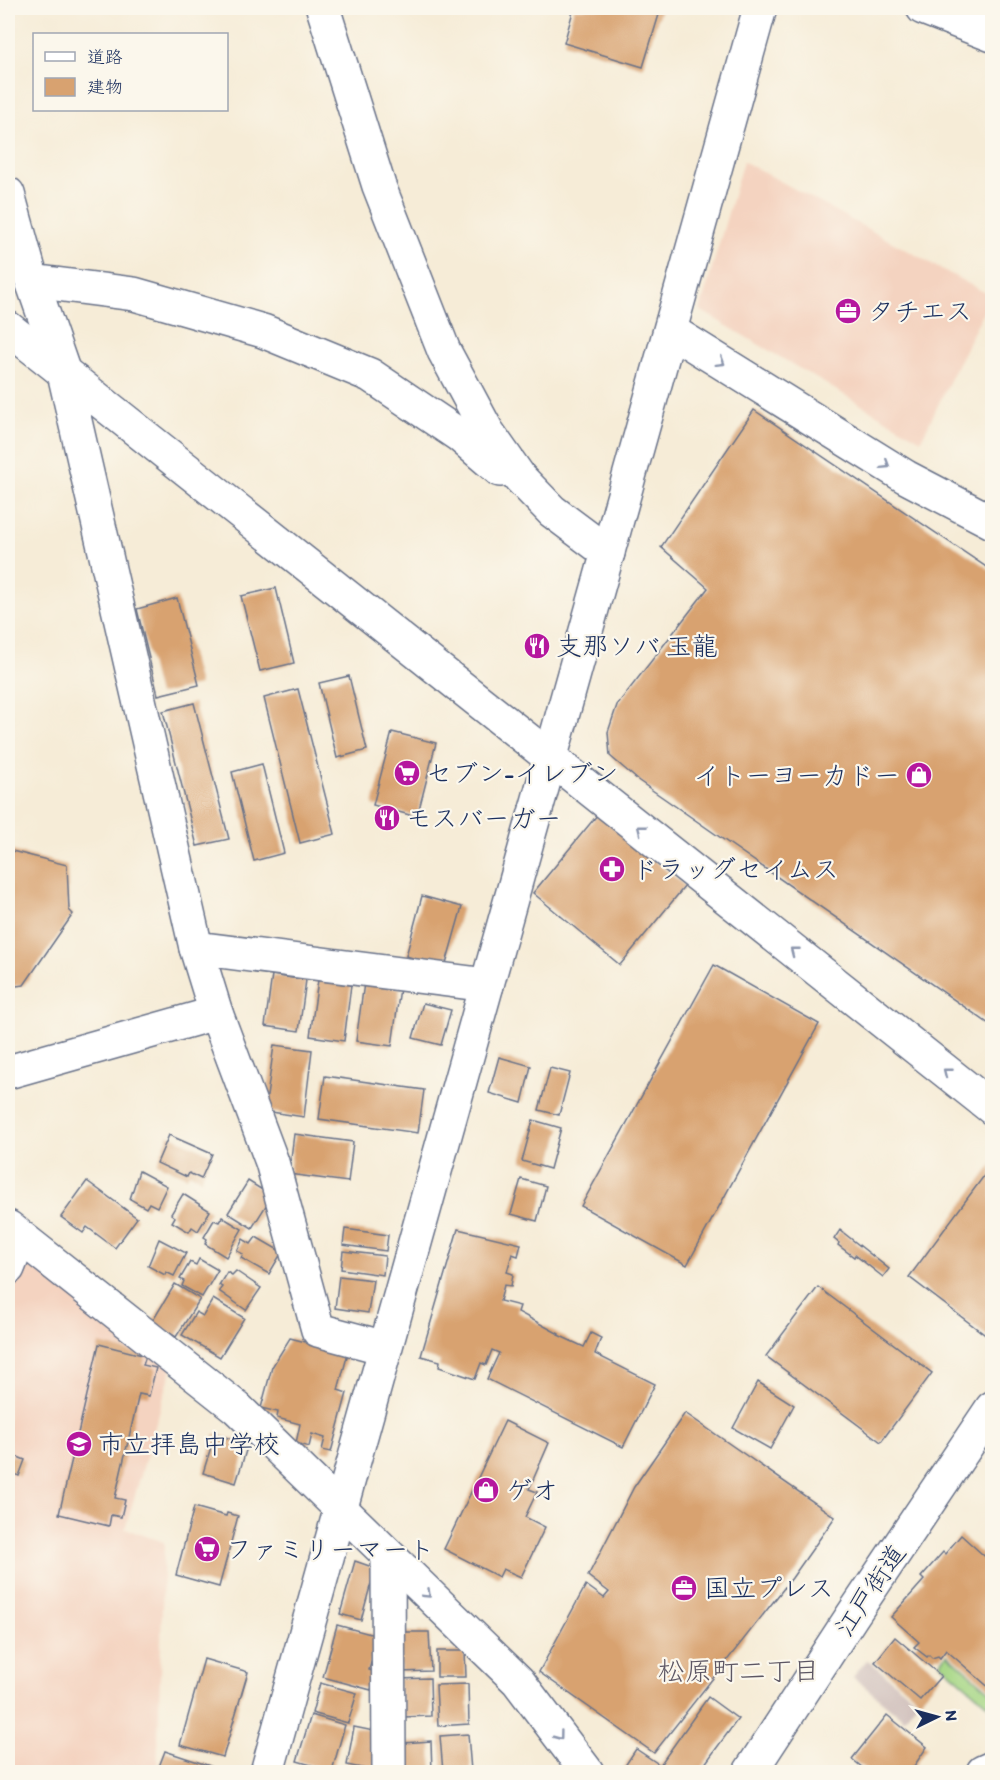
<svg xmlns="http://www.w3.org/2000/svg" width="1000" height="1780" font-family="Itim,'Klee One',sans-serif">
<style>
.built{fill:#f4d3c0}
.industrial{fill:#d0c0bc}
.green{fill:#a7d786;stroke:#618372;stroke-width:1.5}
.building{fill:#d8a270}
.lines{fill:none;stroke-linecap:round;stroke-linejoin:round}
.minor-casing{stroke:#687188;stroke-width:36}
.minor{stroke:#fff;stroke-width:33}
.oneway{stroke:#8d97ae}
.labels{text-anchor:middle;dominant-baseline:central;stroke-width:4.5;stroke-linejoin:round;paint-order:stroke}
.poi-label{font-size:26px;fill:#1b2f5e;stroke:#fbf7ec;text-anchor:start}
.street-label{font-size:26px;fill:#1b2f5e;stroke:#fbf7ec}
.neighbourhood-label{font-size:27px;fill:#5d5764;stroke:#fbf7ec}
</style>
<rect width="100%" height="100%" fill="#fbf7ec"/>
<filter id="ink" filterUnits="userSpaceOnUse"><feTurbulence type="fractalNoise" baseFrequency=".0167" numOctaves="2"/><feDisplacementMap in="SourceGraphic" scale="12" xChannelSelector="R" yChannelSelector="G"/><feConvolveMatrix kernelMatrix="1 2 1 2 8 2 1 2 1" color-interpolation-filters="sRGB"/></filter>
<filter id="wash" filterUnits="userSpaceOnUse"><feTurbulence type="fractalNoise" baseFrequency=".008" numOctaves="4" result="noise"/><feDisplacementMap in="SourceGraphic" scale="24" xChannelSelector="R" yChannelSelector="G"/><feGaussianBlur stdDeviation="1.35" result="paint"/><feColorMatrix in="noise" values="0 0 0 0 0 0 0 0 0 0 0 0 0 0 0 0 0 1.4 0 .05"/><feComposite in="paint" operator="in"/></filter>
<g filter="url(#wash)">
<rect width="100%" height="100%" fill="#f6ecd7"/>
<!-- built -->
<g class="built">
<polygon points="743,161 991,296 921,440 700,310"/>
<polygon points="31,1247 175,1358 125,1529 164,1542 157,1772 8,1772 8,1302"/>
</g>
<!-- industrial -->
<polygon class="industrial" points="867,1660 918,1701 904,1719 853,1677"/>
<!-- green -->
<polygon class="green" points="947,1654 992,1693 992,1708 940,1663"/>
<g id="blocks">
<!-- building -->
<g class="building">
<polygon points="574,8 661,8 643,67 564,43"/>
<polygon points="754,410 992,571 992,1026 639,781 610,756 608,732 617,705 708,588 661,547"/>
<polygon points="276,588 294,663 260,671 241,596"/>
<polygon points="177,598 199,685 158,695 137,609"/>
<polygon points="349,676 367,750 337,758 319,683"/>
<polygon points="298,689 335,834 300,843 264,698"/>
<polygon points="194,703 229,839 197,846 163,711"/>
<polygon points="392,732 436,743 417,817 373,805"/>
<polygon points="262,764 284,853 254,861 232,772"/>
<polygon points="598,814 685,886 620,965 533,893"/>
<polygon points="8,850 67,865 69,910 73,914 24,985 8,987"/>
<polygon points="422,896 462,907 445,967 406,956"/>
<polygon points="714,965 819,1024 687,1265 581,1206"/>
<polygon points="272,975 306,980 299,1031 265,1026"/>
<polygon points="318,980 351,985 344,1041 310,1036"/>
<polygon points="364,983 400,988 392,1046 356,1041"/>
<polygon points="423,1003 451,1010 441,1045 413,1038"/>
<polygon points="274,1045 312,1050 304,1117 265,1111"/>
<polygon points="499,1057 531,1066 522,1103 489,1093"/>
<polygon points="550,1068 570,1073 559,1115 539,1110"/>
<polygon points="325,1076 424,1090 418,1133 319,1119"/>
<polygon points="533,1120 561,1128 550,1169 522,1161"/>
<polygon points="294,1134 353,1142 348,1182 289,1174"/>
<polygon points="169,1135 212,1154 201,1179 189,1173 187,1177 157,1163"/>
<polygon points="992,1165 992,1340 909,1277"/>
<polygon points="139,1171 167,1186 157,1207 149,1203 146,1208 130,1199"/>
<polygon points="521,1179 546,1186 537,1221 511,1214"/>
<polygon points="87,1181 137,1218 115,1248 87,1227 83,1233 61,1217"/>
<polygon points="248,1181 272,1196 252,1228 228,1213"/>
<polygon points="183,1194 210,1211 198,1231 192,1227 189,1232 172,1222 175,1217 171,1214"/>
<polygon points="222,1217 242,1229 226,1257 205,1244 207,1239 204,1237 214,1220 219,1222"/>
<polygon points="345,1229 388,1235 386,1251 343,1245"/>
<polygon points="458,1229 521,1244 518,1256 512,1254 507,1272 513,1274 511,1286 504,1285 500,1301 520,1306 518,1312 559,1334 558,1335 584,1347 591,1333 601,1338 595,1354 655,1384 623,1447 487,1379 499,1353 492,1350 486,1365 481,1363 475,1379 439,1367 440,1361 421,1356"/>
<polygon points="840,1230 889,1269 883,1277 855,1255 854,1257 838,1245 839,1243 834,1239"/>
<polygon points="256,1237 282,1252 269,1274 241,1258 243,1254 237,1251 243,1239 251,1244"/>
<polygon points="159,1239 186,1253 174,1276 166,1272 165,1275 148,1266"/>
<polygon points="343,1251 385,1256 383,1275 341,1269"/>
<polygon points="199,1259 218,1270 202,1297 182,1286 184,1281 180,1279 190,1262 196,1265"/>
<polygon points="236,1271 261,1288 246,1310 219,1291 222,1287 219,1285 227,1272 232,1275"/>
<polygon points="339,1276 373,1280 368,1313 335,1308"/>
<polygon points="175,1284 200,1299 176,1337 152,1322"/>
<polygon points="818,1287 932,1373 881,1442 766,1356"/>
<polygon points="213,1299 244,1318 220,1357 182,1335 196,1312 203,1316"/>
<polygon points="290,1338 348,1353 338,1390 347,1393 331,1452 322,1450 325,1438 312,1434 309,1447 296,1443 300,1424 277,1418 278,1412 261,1408 272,1367"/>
<polygon points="99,1344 146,1356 143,1365 156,1368 149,1396 139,1394 115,1498 125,1500 121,1517 111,1515 109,1526 59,1514"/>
<polygon points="758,1382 794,1405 770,1449 733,1428"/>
<polygon points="685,1413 835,1517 792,1578 654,1753 539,1672 586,1585 604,1598 609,1592 588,1576 634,1487"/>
<polygon points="505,1421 549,1443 529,1489 537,1492 525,1517 545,1527 521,1577 503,1569 499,1577 444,1549"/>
<polygon points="215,1434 248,1444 236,1483 203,1473"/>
<polygon points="13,1455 25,1460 19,1476 8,1471 8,1456 12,1457"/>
<polygon points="194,1507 226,1516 227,1513 238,1516 219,1587 176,1575"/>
<polygon points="961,1535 992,1563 992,1690 946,1650 940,1658 938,1656 932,1658 929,1655 927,1657 914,1647 919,1642 891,1617 924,1580 921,1577 943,1552 945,1554"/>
<polygon points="355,1561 375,1568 361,1620 340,1614"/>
<polygon points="337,1625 378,1636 369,1670 376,1672 371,1690 323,1677"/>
<polygon points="399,1632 429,1632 431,1671 400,1672"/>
<polygon points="895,1637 941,1676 920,1700 875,1662"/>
<polygon points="437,1651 465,1651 466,1677 437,1677"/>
<polygon points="204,1659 248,1672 223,1757 180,1745"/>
<polygon points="430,1678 431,1716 403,1717 398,1679"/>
<polygon points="320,1683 357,1693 348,1723 312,1713"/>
<polygon points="468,1684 469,1724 438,1726 436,1685"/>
<polygon points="708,1697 738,1719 699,1772 621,1772 636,1749 660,1765"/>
<polygon points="311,1715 345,1725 332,1771 297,1761"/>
<polygon points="887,1715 927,1747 910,1772 868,1772 852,1759"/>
<polygon points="354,1727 379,1732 375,1771 347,1765"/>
<polygon points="468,1734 471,1771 443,1772 440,1736"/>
<polygon points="431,1741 432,1772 404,1772 403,1743"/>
<polygon points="165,1751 213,1767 211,1772 157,1772"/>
</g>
</g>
</g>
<g filter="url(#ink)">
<use href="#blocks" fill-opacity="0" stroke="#687188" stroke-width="1.5"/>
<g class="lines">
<defs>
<g id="minor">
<polyline points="323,8 379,186 444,351 487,431 520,478 552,511 608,553"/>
<polyline points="923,8 992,35"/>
<polyline points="8,194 32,281 64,373 196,948 216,1013 272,1162 318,1330 385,1348"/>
<polyline points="32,281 134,294 263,331 370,375 459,435 500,470"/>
<polyline points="8,328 992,1108"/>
<polyline points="671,331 906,477 992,522"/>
<polyline points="196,948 487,985"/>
<polyline points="8,1072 216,1013"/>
<polyline points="8,1227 237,1408 518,1681 587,1772"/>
<polyline points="8,1268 20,1238"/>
<polyline points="388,1556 389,1772"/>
<polyline points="267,1772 760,8"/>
<polyline points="750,1772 852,1616 992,1408"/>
<polyline points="983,1772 992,1768"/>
</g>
</defs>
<!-- minor casing -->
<use href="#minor" class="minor-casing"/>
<!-- minor -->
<use href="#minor" class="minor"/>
</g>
<!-- one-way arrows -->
<defs><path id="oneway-chevron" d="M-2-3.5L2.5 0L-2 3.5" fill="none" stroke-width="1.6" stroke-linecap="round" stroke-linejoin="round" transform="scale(1.5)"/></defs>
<g class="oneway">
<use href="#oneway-chevron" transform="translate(721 362) rotate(32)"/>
<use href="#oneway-chevron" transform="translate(886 465) rotate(32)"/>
<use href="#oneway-chevron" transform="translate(641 829) rotate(-142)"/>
<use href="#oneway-chevron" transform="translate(794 951) rotate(-142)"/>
<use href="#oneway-chevron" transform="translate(947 1072) rotate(-142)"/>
<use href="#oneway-chevron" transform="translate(427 1594) rotate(44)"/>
<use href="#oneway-chevron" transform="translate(559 1736) rotate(53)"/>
</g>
</g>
<!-- icons -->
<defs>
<symbol id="office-disc" viewBox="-11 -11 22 22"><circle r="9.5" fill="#b5179e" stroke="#fbf7ec"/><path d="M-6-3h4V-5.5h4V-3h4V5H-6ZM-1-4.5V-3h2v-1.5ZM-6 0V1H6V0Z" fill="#fff"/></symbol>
<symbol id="restaurant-disc" viewBox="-11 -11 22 22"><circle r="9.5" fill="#b5179e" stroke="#fbf7ec"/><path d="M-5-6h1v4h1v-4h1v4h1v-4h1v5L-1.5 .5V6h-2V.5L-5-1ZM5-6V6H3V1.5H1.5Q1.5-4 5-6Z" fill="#fff"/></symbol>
<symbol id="supermarket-disc" viewBox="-11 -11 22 22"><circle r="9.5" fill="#b5179e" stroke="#fbf7ec"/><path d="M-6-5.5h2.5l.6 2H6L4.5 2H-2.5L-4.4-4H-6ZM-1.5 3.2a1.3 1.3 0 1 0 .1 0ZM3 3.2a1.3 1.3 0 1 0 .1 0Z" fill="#fff"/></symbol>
<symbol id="shop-disc" viewBox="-11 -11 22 22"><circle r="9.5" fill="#b5179e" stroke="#fbf7ec"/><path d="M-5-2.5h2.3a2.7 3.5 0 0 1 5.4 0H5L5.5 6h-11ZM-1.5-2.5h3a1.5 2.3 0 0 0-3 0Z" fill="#fff"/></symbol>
<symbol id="pharmacy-disc" viewBox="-11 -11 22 22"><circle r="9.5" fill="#b5179e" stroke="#fbf7ec"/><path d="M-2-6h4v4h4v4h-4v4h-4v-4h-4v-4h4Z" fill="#fff"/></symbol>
<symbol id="school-disc" viewBox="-11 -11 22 22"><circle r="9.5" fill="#b5179e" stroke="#fbf7ec"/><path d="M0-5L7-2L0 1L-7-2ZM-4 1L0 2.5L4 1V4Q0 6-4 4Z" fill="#fff"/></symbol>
</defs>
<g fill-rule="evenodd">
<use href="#office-disc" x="833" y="296" width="30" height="30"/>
<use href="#restaurant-disc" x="522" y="631" width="30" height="30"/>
<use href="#supermarket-disc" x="392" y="758" width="30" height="30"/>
<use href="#shop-disc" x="904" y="760" width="30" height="30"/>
<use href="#restaurant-disc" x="372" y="803" width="30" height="30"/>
<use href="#pharmacy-disc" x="597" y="854" width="30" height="30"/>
<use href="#school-disc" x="64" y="1429" width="30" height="30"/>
<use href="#shop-disc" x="471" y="1475" width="30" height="30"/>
<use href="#supermarket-disc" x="192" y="1534" width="30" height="30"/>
<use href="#office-disc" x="669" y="1573" width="30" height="30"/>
</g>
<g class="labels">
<!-- poi labels -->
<g class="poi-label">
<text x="868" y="311">タチエス</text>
<text x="556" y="646">支那ソバ 玉龍</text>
<text x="426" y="773">セブン-イレブン</text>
<text x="900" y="775" text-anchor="end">イトーヨーカドー</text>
<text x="406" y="818">モスバーガー</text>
<text x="632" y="869">ドラッグセイムス</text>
<text x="98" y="1444">市立拝島中学校</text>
<text x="506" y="1490">ゲオ</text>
<text x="226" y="1549">ファミリーマート</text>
<text x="704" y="1588">国立プレス</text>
</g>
<!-- street labels -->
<g class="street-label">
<text transform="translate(870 1590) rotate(-56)">江戸街道</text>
</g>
<!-- neighbourhood labels -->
<g class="neighbourhood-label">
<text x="739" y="1670">松原町二丁目</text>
</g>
</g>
<!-- margin -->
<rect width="1000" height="1780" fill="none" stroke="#fbf7ec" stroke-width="30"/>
<!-- legend -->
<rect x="33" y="33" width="195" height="78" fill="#fbf7ec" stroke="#a1a7b3" stroke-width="1.5"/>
<rect x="45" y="52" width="30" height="9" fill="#ffffff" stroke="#a1a7b3" stroke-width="1.5"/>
<text x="87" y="63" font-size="18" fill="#1b2f5e">道路</text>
<rect x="45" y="78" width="30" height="18" fill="#d8a270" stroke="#a1a7b3" stroke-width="1.5"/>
<text x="87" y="93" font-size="18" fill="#1b2f5e">建物</text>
<!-- north arrow -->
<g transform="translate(937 1717) rotate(85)" stroke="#fbf7ec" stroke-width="4.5" paint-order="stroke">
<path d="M0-4.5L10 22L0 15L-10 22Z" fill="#1b2f5e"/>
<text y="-9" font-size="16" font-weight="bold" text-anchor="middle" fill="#1b2f5e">N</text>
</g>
</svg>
